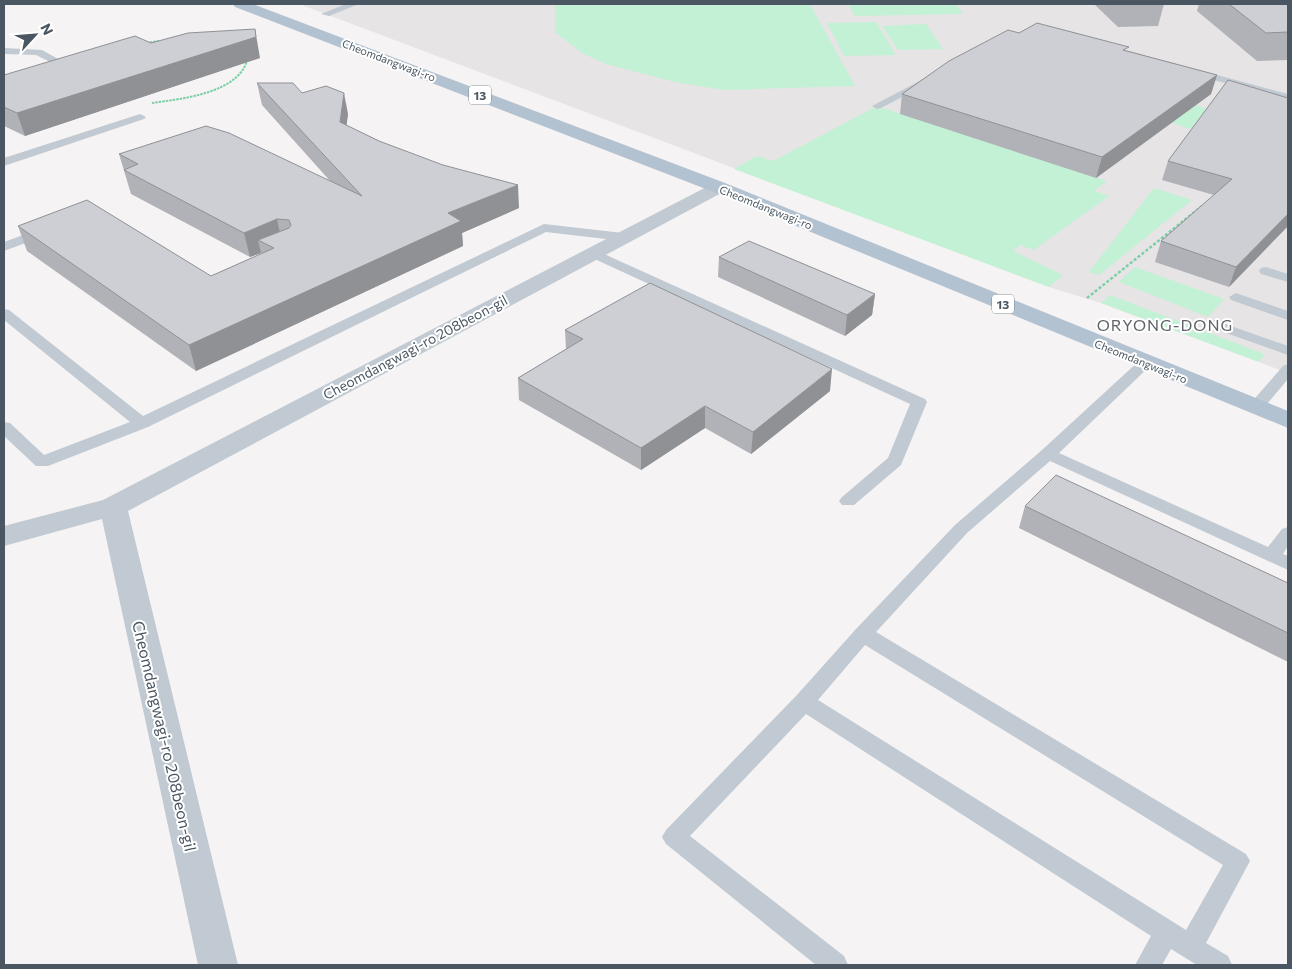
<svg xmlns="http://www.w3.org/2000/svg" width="1292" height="969" font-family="Commissioner,sans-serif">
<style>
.education{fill:#e6e4e5}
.green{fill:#c3f1d5}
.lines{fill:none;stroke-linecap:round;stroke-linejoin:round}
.path-far1{stroke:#7ad0a6;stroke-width:2;stroke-dasharray:2.5 1;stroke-linecap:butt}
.path{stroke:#7ad0a6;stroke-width:2.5;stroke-dasharray:3 2;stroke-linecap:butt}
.lane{fill:#c1cad2;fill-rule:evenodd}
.street{fill:#c1cad2;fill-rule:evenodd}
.primary{fill:#b3c2d1;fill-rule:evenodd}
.wall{fill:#b0b2b7}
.shaded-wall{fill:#909195}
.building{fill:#cdcfd5;stroke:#909195}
.labels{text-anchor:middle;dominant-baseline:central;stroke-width:4;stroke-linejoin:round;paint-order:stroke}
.far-street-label{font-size:11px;fill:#4a5661;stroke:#fff}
.shield{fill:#fff;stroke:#808990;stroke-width:1}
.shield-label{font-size:12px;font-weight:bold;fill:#4a5661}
.street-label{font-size:14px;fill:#4a5661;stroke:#fff}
.quarter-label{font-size:16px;letter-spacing:1px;fill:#5f6368;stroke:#fff}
.near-street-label{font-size:16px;fill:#4a5661;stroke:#fff}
</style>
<rect width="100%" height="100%" fill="#f5f3f3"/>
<!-- education -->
<polygon class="education" points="299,4 1288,4 1288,373 1101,303 1049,287"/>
<!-- green -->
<g class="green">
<polygon points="555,4 810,4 855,86 724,90 675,82 606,64 582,53 555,32"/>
<polygon points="848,4 956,4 963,14 855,16"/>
<polygon points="876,22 896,55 844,56 827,23"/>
<polygon points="926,24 943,49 898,50 882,26"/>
<polygon points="1193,104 1219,113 1189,129 1161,118"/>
<polygon points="877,106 1107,181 1094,191 1109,196 1034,250 1020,245 1013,251 1063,275 1049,287 734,169 757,156 773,161"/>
<polygon points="1154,188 1192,200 1099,275 1089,272"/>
<polygon points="1135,267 1224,299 1208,317 1119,282"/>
<polygon points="1110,295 1264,354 1259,362 1101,303"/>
</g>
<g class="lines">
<!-- path-far1 -->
<g class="path-far1">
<polyline points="146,43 159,41"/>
<path d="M152 103C181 99 239 93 247 60"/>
</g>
<!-- path -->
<polyline class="path" points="1087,298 1202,206"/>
<!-- lane -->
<g class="lane">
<polygon points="346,4 359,4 329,16 321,14"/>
<polygon points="4,48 42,50 69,65 64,68 60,67 36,55 4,54"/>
<polygon points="1195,69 1288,94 1288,100 1191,74 1190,72"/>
<polygon points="927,77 931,78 931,82 881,108 877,109 872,106"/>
<polygon points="140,114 146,117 144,119 4,166 4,158"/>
<polygon points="544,224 623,233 630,237 623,241 546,232 148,427 48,466 36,466 4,436 4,422 10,423 44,455 130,422 4,320 4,309 9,310 143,416"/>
<polygon points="45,227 50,228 52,231 50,234 4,251 4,242"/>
<polygon points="593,249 925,399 927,402 901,465 854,505 842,505 839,501 842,497 888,458 910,404 588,256 586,253 588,250"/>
<polygon points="1266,267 1288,274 1288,282 1261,274 1259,271 1261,268"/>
<polygon points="1236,293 1288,311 1288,320 1231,300 1229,297"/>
<polygon points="1214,320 1288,346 1288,355 1209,327 1207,324"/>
<path d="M1145 358 1153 363 1150 366 1059 453 1268 547 1282 529 1288 527V546L1283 554 1288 556V570L1050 461 967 533 876 632 1246 854 1250 861 1206 943 1228 956 1232 965H1197L1171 949 1162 965H1135L1151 936 806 714 690 836 844 956 848 965H816L666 844 662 837 666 830 796 696 856 629 955 525 1042 450 1140 360ZM865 645 1223 865 1186 930 818 700Z"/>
<polygon points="1288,364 1288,379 1262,410 1250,410 1248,407 1250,404 1283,366"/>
</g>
<!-- street -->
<polygon class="street" points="718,181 725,183 728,187 725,191 128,511 238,965 198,965 102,519 4,546 4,526 103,500"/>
<!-- primary -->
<polygon class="primary" points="233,4 253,4 725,183 1288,411 1288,428 711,191 235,7"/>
</g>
<!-- wall -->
<g class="wall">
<polygon points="1094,4 1164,4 1158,26 1118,27"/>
<polygon points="1199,4 1286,4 1288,5 1288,60 1257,61 1197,11"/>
<polygon points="1019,33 1128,51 1217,75 1211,94 1096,178 900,114 902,94"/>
<polygon points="260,58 25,136 4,126 4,75"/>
<polygon points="1228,80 1288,226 1229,287 1155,262 1161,241 1214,195 1162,180 1168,161"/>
<polygon points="257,83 302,93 348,114 346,125 519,208 462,233 463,246 196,371 27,251 18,226 211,276 261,254 261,253 250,257 131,194 119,154 331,182 262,105"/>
<polygon points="719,257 875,294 872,315 845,336 718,277"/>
<polygon points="565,330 830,391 751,454 705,428 641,470 519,400 518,378 566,349"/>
<polygon points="1025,506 1288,583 1288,662 1019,528"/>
</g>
<!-- shaded-wall -->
<g class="shaded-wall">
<polygon points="255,29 260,58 25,136 17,113"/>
<polygon points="1217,75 1211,94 1096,178 1102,157"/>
<polygon points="344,93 348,114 344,145 340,122"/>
<polygon points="518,185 519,208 462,233 463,246 196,371 189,345 448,213"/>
<polygon points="1288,214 1288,226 1229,287 1236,267"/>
<polygon points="277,219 282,243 258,240 261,253 250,257 244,233"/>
<polygon points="875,294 872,315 845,336 847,315"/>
<polygon points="832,369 830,391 751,454 753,432"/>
<polygon points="705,406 705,428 641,470 641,448"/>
</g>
<!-- building -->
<g class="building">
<polygon points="1229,4 1286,4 1288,5 1288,32 1266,33"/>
<polygon points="1037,23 1129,47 1123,50 1217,75 1102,157 902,94 949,61 1008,30 1019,33"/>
<polygon points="255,29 256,37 17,113 4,107 4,75 135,36 151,43 188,33"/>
<polygon points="1228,80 1288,98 1288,214 1236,267 1161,241 1232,179 1168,161"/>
<polygon points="257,83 293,83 302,93 326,86 344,93 340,122 379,141 443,165 518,185 448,213 461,221 189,345 18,226 87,200 211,276 274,248 258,240 289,228 291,225 289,220 277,219 244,233 124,170 138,164 119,154 206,126 229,133 362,196"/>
<polygon points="749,241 875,294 847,315 719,257"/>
<polygon points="650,283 832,369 753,432 705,406 641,448 518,378 583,339 565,330"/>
<polygon points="1056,475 1288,583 1288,633 1025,506"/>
</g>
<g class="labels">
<!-- far-street labels -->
<g class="far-street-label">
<text transform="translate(389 60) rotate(21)">Cheomdangwagi-ro</text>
<text transform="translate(766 207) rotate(22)">Cheomdangwagi-ro</text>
<text transform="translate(1141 361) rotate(22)">Cheomdangwagi-ro</text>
</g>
<!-- shield labels -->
<g class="shield">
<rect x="469" y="85.5" width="22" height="19" rx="4"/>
<rect x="992" y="294.5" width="22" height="19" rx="4"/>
</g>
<g class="shield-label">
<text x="480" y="95">13</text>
<text x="1003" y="304">13</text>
</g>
<!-- street labels -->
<g class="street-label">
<text transform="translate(415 347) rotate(-28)">Cheomdangwagi-ro 208beon-gil</text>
</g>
<!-- quarter labels -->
<g class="quarter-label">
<text x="1165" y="324">ORYONG-DONG</text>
</g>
<!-- near-street labels -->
<g class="near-street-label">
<text transform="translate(165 736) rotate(77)">Cheomdangwagi-ro 208beon-gil</text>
</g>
</g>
<!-- border -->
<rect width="1292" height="969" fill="none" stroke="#4a5661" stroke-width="10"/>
<!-- north arrow -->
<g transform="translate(35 35) rotate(64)" stroke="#ffffff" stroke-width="4" paint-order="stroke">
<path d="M0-4L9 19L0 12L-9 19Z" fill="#4a5661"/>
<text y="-8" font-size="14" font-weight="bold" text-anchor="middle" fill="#4a5661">N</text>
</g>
</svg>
